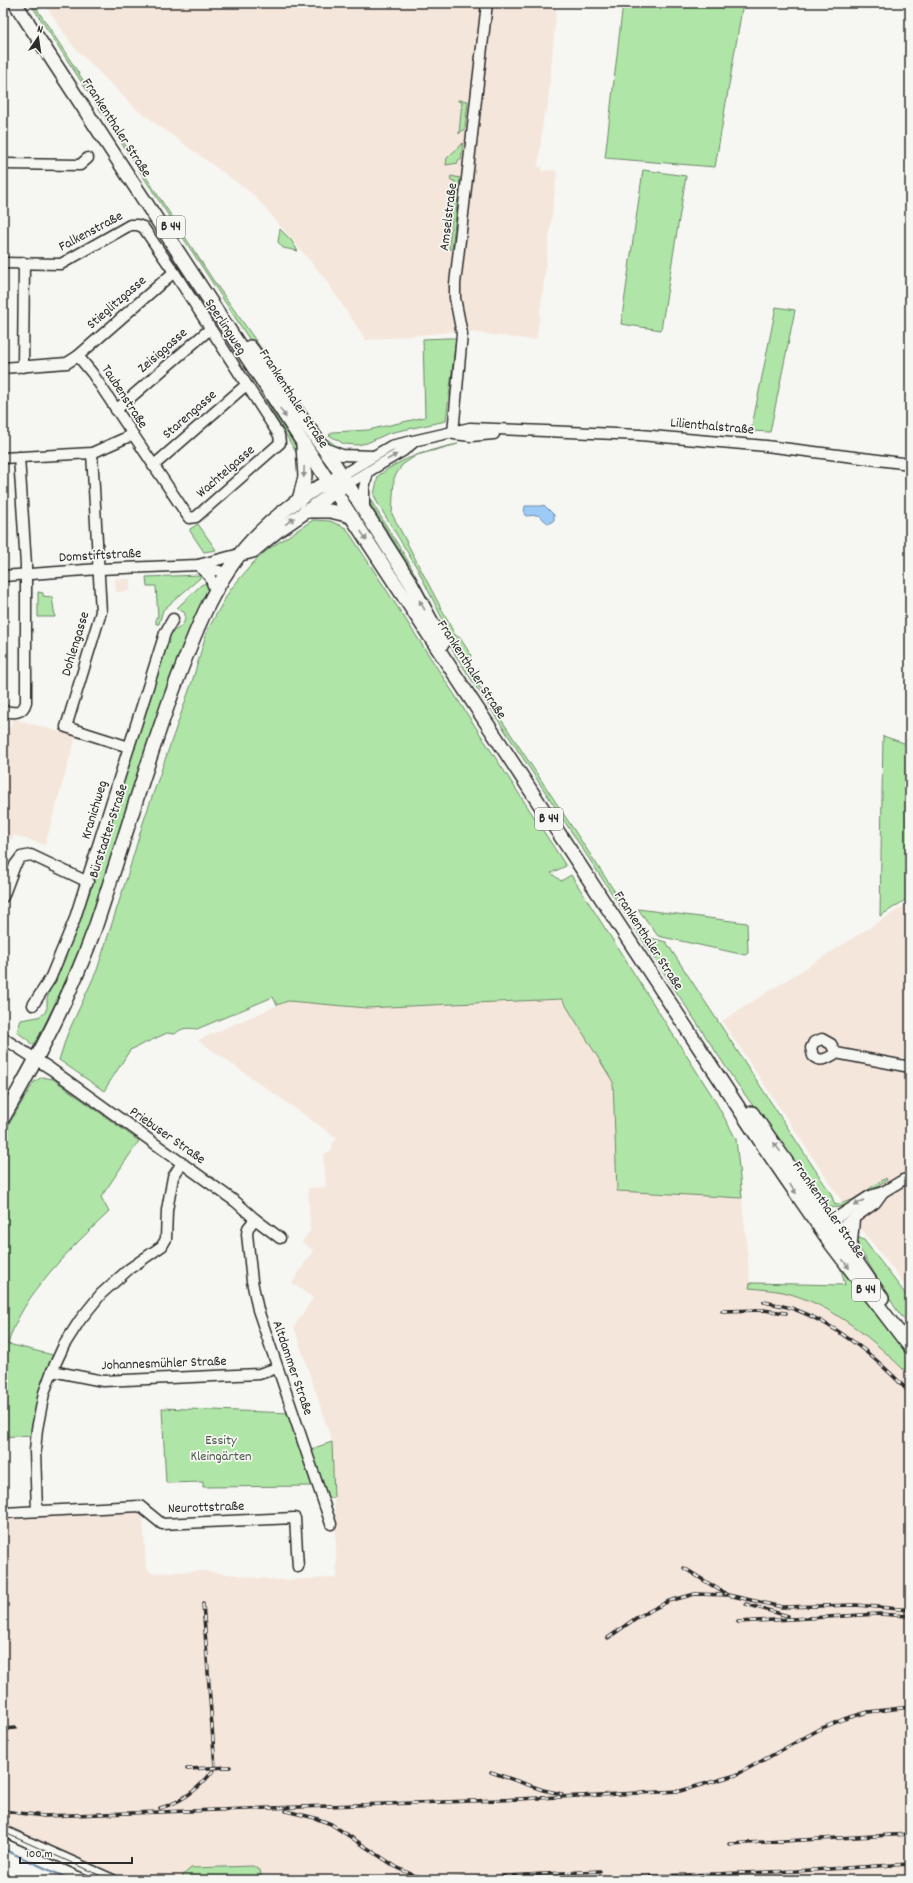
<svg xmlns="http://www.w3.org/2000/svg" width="913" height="1883" font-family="Dekko,sans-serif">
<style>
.built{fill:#f5e6db}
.green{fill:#afe5a7;stroke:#6d8869}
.water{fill:#9ccbf7;stroke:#6f8ba5}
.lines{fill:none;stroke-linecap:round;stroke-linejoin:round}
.stream{stroke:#6f8ba5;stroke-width:2}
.minor-casing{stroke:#2b2b2b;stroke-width:13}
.major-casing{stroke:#2b2b2b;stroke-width:16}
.minor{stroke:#f6f6f2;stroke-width:10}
.major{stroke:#f6f6f2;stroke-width:13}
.tram{stroke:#2b2b2b;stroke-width:1}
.rail-casing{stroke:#2b2b2b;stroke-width:3.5}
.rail{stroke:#f6f6f2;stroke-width:2;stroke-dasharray:6;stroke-linecap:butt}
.oneway{fill:#90908e}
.labels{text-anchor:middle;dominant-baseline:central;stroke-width:3.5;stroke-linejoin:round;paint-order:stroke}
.shield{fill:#f6f6f2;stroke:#686867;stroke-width:1}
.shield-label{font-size:13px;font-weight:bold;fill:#2b2b2b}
.street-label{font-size:14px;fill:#2b2b2b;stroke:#f6f6f2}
.park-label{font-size:14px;fill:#4c5a4a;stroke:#f6f6f2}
</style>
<rect width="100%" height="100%" fill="#f6f6f2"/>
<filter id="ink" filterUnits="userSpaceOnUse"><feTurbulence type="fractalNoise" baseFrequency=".025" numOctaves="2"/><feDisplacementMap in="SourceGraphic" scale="8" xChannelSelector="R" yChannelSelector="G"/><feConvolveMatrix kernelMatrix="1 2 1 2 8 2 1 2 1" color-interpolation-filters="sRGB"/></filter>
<g filter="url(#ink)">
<!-- built -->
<g class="built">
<polygon points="44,3 557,3 547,113 544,112 538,167 542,167 542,171 554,170 557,173 537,337 534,340 461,331 366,340 322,275 254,195 136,109 73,46"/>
<polygon points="115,579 130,579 130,591 116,592"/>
<polygon points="14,719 76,736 45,845 14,835 12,839 3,836 3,727 10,728"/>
<polygon points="910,902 910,1291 855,1221 722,1021"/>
<polygon points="562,999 613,1082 617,1191 742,1198 750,1282 846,1286 910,1368 910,1880 130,1880 3,1825 3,1516 136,1511 143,1516 146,1567 151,1573 202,1571 277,1580 337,1578 332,1441 294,1327 313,1298 292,1283 313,1250 302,1242 310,1231 308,1188 326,1187 323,1155 332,1150 333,1143 337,1138 198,1040 288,1001 366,1008"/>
</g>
<!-- green -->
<g class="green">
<polygon points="7,3 10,3 241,357 255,383 293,442 298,450 297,454 240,357"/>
<polygon points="30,3 33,3 213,280 324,437 338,447 339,450 323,438 255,348"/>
<polygon points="623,3 743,3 715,167 605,158"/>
<polygon points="458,100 468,101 465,128 459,134 462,102 458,101"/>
<polygon points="463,143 461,160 458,160 458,163 446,165 447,158"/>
<polygon points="643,170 686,176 661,330 621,324"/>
<polygon points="451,176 460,178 452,249 449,249 455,181 450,180"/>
<polygon points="280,229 291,240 298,251 283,248 278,242"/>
<polygon points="776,307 795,310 770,432 751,431"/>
<polygon points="448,338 456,338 446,421 389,433 367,443 357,445 344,444 329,435 333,432 368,430 425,417 423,339"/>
<path d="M458 444 417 455 402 465 394 478 392 514 455 635 460 638 471 655 470 658 466 657 447 628 417 568 378 504 374 495 378 476C403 457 429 450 458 444Z"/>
<path d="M369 495 373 504 408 561 452 645 644 936 666 942 831 1194 835 1205 852 1200 886 1178 887 1180C875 1188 842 1214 829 1206 825 1204 821 1199 817 1195L733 1078 454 653 406 561 371 505Z"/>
<path d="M330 517 350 522 898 1339 910 1353V1376C875 1341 833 1304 783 1292 772 1290 760 1289 749 1288L750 1283 845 1285 840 1266 780 1183 348 524Z"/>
<path d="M313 520 330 521 346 528 566 866 551 873 561 881 571 875 713 1097 736 1139 742 1198 617 1191 613 1082 562 999 366 1008 288 1001 277 1005 273 997 197 1029C188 1028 182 1027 175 1034L167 1033 130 1050 104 1091 59 1060 67 1035 97 970 127 877 143 823 192 682 207 631 230 590 253 563 270 548Z"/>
<polygon points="198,524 216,550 204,552 190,531 190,529"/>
<polygon points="200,575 200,578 163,610 159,624 156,624 156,617 158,617 156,586 147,586 146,577"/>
<path d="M209 582 210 586 85 940 72 971 36 1043 31 1045 29 1041 17 1032 21 1020 38 1017 44 1014 47 1008V999L50 989 71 941 94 881 136 739 171 632C180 628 186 625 185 613L177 608 201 585Z"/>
<polygon points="38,592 43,593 43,596 52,597 55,617 38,617"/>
<polygon points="883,736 910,745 910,897 880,916"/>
<polygon points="638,909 747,923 748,953 745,955 658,936"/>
<path d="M42 1077 53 1079 139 1141 101 1197 109 1212C73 1246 21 1295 8 1344L53 1355 40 1394 31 1435 3 1437V1134L34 1082Z"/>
<polygon points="855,1236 864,1240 910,1300 910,1327 896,1309 858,1246"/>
<polygon points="162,1408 290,1413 315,1486 203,1487 203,1482 166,1483"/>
<polygon points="332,1442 334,1497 326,1500 308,1450"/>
<polygon points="253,1866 260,1870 262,1880 182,1880 183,1875 191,1868"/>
</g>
<!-- water -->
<polygon class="water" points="544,505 554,515 554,520 549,524 538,515 526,516 524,514 525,506 541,506"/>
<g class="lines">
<!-- stream -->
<polyline class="stream" points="3,1849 71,1880"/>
<defs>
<g id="minor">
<polyline points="3,164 80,165 88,158"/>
<polyline points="3,263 61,264 130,225 137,225 143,227 174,272 279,435 280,443 196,517 189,518 92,373 78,356 67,363 3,368"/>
<polyline points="78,356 174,272"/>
<polyline points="23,367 24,263"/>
<polyline points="116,410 210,329"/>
<polyline points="453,433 462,334 455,298 455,284 487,3"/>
<polyline points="454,434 471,436 494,434"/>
<polyline points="324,448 342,455 373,456"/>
<polyline points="92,453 101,612 66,727 129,747"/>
<polyline points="3,458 92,453 132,435"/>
<polyline points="153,466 246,385"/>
<polyline points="342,475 391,446 470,428 640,435 766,446 910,464"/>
<polyline points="347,484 403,451 414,442"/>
<polyline points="364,511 364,488 368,472"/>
<polyline points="198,565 210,577 215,591"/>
<polyline points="200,566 227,573"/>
<polyline points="3,576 99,569 198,565 240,554"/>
<path d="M3 711C14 713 23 714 26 702V565L19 457"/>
<polyline points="3,897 15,865 21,857 31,855 88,882"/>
<polyline points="33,1005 50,979 74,921 165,633 173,619"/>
<polyline points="3,1038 51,1069 236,1202 255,1219 280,1238"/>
<path d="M836 1053 831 1044 822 1039 814 1042 811 1048 813 1056C821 1063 828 1058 836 1053L910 1067"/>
<polyline points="255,1219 248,1228 247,1234 252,1281 258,1310 331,1524"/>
<polyline points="830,1222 870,1196 883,1192 903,1180 910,1178"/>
<polyline points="836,1231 875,1203 883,1192"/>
<polyline points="851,1253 854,1219"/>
<polyline points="52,1371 103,1381 259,1374 277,1368"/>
<polyline points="37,1511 35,1451 37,1429 44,1393 52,1371 64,1345 80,1320 101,1294 129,1269 162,1246 166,1239 167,1210 173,1177 182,1163"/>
<polyline points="3,1513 140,1506 162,1524 295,1518 298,1567"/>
<polyline points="3,1831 113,1880"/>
</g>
<g id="major">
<polyline points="15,3 763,1145 832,1245 910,1347"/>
<polyline points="250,347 334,463 410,582 443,643"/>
<polyline points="299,500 305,477 303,445"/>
<polyline points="305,511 330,511 351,516"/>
<polyline points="245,553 253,551 276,532 342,487"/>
<polyline points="752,1113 882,1298"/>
<path d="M3 1118C39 1056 71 995 95 928 122 848 145 767 174 688 194 635 213 581 253 539 271 520 294 502 317 488 323 485 330 482 337 478"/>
</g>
</defs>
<!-- minor casing -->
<use href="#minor" class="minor-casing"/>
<!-- major casing -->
<use href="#major" class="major-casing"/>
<!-- minor -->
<use href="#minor" class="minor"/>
<!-- major -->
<use href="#major" class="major"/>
<!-- tram -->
<polyline class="tram" points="3,1832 110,1880"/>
<defs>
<g id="rail">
<path d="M764 1302C774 1304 785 1306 794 1309 838 1325 878 1359 910 1393"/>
<polyline points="722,1311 763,1310 786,1313"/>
<polyline points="684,1568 726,1594"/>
<polyline points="746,1604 788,1616"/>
<polyline points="738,1622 879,1614 908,1616"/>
<polyline points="608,1638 636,1618 669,1601 695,1594 728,1595 782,1607 856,1605 910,1610"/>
<polyline points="3,1729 15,1728"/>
<polyline points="187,1769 230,1767"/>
<polyline points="491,1772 543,1790 562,1794"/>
<path d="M160 1808C183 1802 201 1787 215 1768L203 1603"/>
<polyline points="3,1811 44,1816 500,1800 680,1791 736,1775 822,1728 844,1719 868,1712 910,1707"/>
<polyline points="286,1811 315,1818 331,1824 396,1867 413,1875 433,1880"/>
<polyline points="729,1844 910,1834"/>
<polyline points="434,1880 600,1871"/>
<polyline points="547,1880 796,1871 910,1864"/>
</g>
</defs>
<!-- rail casing -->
<use href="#rail" class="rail-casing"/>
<!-- rail -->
<use href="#rail" class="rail"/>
</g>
<!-- one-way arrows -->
<defs><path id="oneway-solid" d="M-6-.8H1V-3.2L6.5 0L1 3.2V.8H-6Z"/></defs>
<g class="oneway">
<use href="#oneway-solid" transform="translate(283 413) rotate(57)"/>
<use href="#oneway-solid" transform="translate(392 457) rotate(-29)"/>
<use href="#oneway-solid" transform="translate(304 472) rotate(92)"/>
<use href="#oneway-solid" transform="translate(290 521) rotate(-36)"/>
<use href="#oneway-solid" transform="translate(364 536) rotate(57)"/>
<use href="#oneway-solid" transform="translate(422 605) rotate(-119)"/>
<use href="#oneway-solid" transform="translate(777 1147) rotate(-126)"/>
<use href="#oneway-solid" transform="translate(793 1189) rotate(56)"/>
<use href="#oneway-solid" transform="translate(859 1203) rotate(147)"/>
<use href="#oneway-solid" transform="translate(846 1264) rotate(53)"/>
</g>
</g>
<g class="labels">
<!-- shield labels -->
<g class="shield">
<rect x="157" y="216" width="28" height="22" rx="3"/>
<rect x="535" y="808" width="28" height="22" rx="3"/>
<rect x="852" y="1279" width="28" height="22" rx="3"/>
</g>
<g class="shield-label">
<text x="171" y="227">B 44</text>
<text x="549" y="819">B 44</text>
<text x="866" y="1290">B 44</text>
</g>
<!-- street labels -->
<g class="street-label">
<text transform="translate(116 128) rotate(57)">Frankenthaler Straße</text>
<text transform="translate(449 217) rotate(-83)">Amselstraße</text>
<text transform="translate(91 232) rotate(-28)">Falkenstraße</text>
<text transform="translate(117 303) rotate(-41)">Stieglitzgasse</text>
<text transform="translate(225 327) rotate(57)">Sperlingweg</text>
<text transform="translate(163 351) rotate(-41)">Zeisiggasse</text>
<text transform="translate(124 397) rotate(57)">Taubenstraße</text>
<text transform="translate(293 399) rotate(57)">Frankenthaler Straße</text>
<text transform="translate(190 415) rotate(-41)">Starengasse</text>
<text transform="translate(712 427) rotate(5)">Lilienthalstraße</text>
<text transform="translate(226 472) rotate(-41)">Wachtelgasse</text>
<text transform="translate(100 556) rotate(-3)">Domstiftstraße</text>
<text transform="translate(76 644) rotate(-73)">Dohlengasse</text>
<text transform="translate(471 670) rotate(57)">Frankenthaler Straße</text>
<text transform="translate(95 810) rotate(-73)">Kranichweg</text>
<text transform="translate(109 831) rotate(-72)">Bürstadter Straße</text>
<text transform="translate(648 941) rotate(57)">Frankenthaler Straße</text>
<text transform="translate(167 1136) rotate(35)">Priebuser Straße</text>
<text transform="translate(828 1210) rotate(55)">Frankenthaler Straße</text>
<text transform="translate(164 1364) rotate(-2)">Johannesmühler Straße</text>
<text transform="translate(292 1368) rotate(71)">Altdammer Straße</text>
<text transform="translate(206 1508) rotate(-2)">Neurottstraße</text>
</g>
<!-- park labels -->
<g class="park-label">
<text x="221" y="1441">Essity<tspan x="221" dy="16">Kleingärten</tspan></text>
</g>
</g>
<!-- margin -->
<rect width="913" height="1883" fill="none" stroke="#f6f6f2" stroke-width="16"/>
<rect x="8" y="8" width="897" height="1867" fill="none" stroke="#2b2b2b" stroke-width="1.5" filter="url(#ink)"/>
<!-- north arrow -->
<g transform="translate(38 38) rotate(13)" stroke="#f6f6f2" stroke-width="3" paint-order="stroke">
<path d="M0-3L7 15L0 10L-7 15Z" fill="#2b2b2b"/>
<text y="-6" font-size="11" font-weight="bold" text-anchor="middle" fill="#2b2b2b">N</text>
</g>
<!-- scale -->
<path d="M20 1857v6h112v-6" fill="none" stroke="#2b2b2b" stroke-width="2"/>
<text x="26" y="1857" font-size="12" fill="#2b2b2b" stroke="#f6f6f2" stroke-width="3" paint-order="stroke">100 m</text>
</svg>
